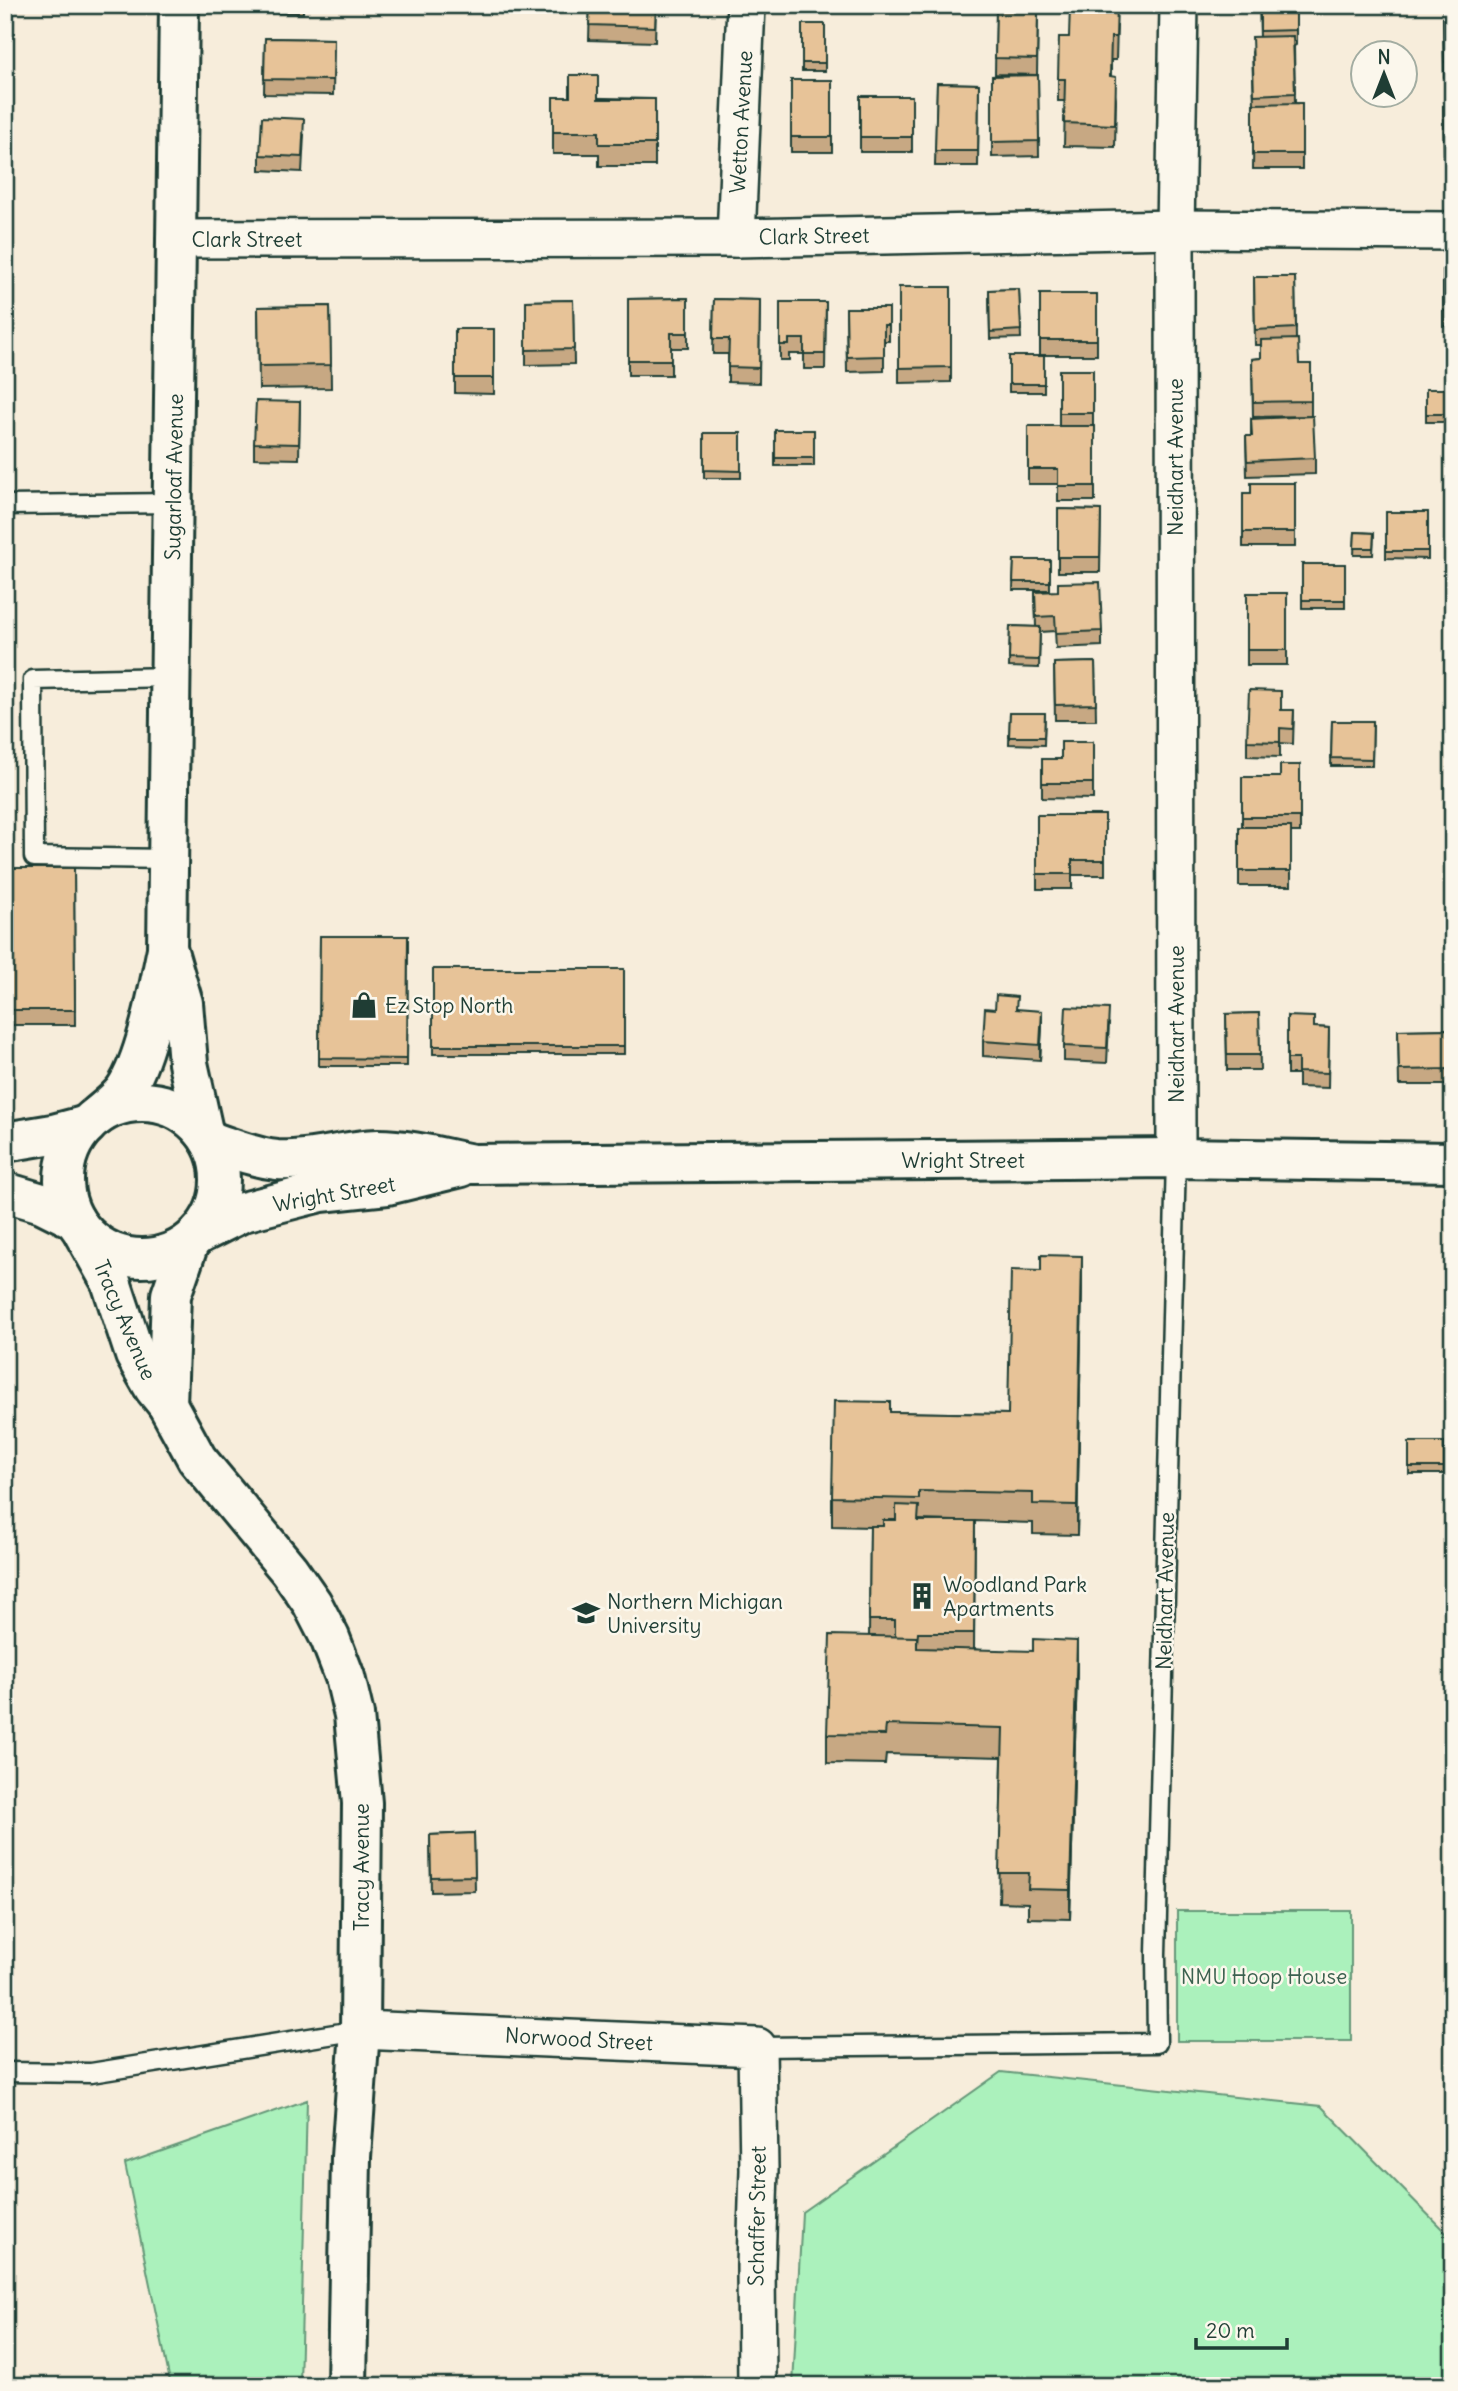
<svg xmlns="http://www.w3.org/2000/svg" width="1458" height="2391" font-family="Delius,sans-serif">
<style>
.green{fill:#abf1bc;stroke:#659778;stroke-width:2}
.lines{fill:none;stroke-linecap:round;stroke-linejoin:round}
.lane-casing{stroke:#1f3d34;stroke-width:23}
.street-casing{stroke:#1f3d34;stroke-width:42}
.secondary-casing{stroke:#1f3d34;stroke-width:44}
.lane{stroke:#fbf7ec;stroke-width:18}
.street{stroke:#fbf7ec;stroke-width:37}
.secondary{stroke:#fbf7ec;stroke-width:38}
.wall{fill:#c7a883;stroke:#1f3d34;stroke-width:2;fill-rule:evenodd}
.shaded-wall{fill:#a2886a;stroke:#1f3d34;stroke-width:2}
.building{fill:#e7c398;stroke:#1f3d34;stroke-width:2}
.labels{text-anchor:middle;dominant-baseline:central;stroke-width:5;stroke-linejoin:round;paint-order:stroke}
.street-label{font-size:21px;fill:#1f3d34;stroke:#fbf7ec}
.poi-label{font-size:21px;fill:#1f3d34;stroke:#fbf7ec;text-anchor:start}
.park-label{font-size:21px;fill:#3b614f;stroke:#fbf7ec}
</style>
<rect width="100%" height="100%" fill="#f7eddb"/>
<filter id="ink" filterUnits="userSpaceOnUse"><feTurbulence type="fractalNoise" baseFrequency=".0143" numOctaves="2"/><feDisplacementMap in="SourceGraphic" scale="14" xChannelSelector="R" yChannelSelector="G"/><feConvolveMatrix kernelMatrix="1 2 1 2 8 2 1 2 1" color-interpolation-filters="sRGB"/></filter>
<g filter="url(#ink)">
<!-- green -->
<g class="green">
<rect x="1177" y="1911" width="174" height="130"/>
<polygon points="1001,2072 1321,2106 1453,2240 1453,2386 793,2386 802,2212"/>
<polygon points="307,2100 300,2386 171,2386 125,2164"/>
</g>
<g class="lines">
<defs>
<g id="lane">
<polyline points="5,505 173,503"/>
<polyline points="169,859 34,857 33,680 172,677"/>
<polyline points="757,2047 1157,2043 1156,1954 1176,1158"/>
<polyline points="5,2072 91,2073 360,2030"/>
</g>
<g id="street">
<polyline points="736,238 746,5"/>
<polyline points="176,239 736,238 1175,229 1453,231"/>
<polyline points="1176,1158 1175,229 1179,5"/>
<polyline points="360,2030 757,2047 759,2170 756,2266 757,2386"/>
</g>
<g id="secondary">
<polyline points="168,951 183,1003 188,1063 203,1131"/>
<circle cx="142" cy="1180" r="78"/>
<path d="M96 1117C105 1109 116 1101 124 1091 146 1060 159 987 167 949L179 5"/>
<path d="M210 1141C232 1148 254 1158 277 1160 311 1162 344 1150 378 1149 410 1149 442 1158 473 1164L1176 1158 1453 1162"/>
<polyline points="5,1142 53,1134 87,1125"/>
<polyline points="5,1192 42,1203 74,1219"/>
<polyline points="84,1234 111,1282 135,1355 154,1388 167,1404 197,1459 289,1570 312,1603 330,1638 345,1677 354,1715 362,1803 360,2030 351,2157 347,2386"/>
<polyline points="199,1234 243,1212 301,1197 321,1192 387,1185 461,1167"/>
<polyline points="167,1404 171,1295 189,1243"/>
</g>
</defs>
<!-- lane casing -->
<use href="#lane" class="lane-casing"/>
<!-- street casing -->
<use href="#street" class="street-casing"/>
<!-- secondary casing -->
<use href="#secondary" class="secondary-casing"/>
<!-- lane -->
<use href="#lane" class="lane"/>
<!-- street -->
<use href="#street" class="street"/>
<!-- secondary -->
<use href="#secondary" class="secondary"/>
</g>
<!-- wall -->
<g class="wall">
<rect x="264" y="5" width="39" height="8"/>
<polygon points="590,5 656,5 655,42 589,40"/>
<polygon points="1259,5 1296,5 1296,45 1294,46 1295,103 1302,103 1302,169 1253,169 1254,104 1252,52 1260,37"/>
<polygon points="1443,5 1453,5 1453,77 1444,77"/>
<polygon points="996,11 1038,12 1037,75 995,74"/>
<rect x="802" y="24" width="23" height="47"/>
<polygon points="1117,26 1116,60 1111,60 1111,76 1116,99 1115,147 1064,146 1065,101 1058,101 1058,79 1069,37"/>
<polygon points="265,38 334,39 333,95 264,94"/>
<polygon points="1038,75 1039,156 992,157 992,76"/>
<rect x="791" y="80" width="41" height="72"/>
<polygon points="937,83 979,84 978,166 935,166"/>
<rect x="860" y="96" width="52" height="56"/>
<polygon points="553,97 655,99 655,166 599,166 599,154 553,154"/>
<polygon points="1443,106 1453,106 1453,157 1444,157"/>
<polygon points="304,135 302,172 260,170 260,155"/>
<rect x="1443" y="270" width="10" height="56"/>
<polygon points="1254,277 1295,277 1296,339 1299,364 1311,364 1311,416 1253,417 1252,359 1261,358 1261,345 1255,345"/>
<polygon points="899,287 951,287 951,382 899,383"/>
<polygon points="1019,289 1021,338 990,339 989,290"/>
<rect x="1040" y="294" width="57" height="61"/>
<polygon points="688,298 688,348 671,348 671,375 628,375 628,299"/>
<polygon points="714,299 760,300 759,383 728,382 728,354 713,354"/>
<polygon points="573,300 574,364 526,365 526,301"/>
<polygon points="780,302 826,302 825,369 804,369 804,354 789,354 789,360 780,360"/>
<polygon points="330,306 331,388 259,389 258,307"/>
<polygon points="846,308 889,308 889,341 884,341 884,371 847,372"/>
<polygon points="455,329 494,329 494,394 455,393"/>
<rect x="1009" y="356" width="35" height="36"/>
<polygon points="1059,370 1093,370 1093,426 1095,426 1095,501 1058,501 1058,484 1028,484 1028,426 1059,426"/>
<rect x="1426" y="389" width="27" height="33"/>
<polygon points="300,402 299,459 254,458 254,443"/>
<polygon points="1251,419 1315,458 1315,474 1247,476 1246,436 1251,436"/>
<rect x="775" y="430" width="39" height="36"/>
<rect x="704" y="433" width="37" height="45"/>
<polygon points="1295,483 1295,547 1243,547 1243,493 1251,493"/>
<polygon points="1058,509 1101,510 1100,572 1058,572"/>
<polygon points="1386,512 1428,512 1428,559 1386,558"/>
<polygon points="1355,532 1374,533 1373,555 1354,555"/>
<polygon points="1014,560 1050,560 1050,590 1013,590"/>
<rect x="1302" y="564" width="43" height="44"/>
<polygon points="1035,592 1102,631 1102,646 1056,648 1055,631 1040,632 1039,668 1009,667 1010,626 1036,627"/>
<rect x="1247" y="593" width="40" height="72"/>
<polygon points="1095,662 1096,720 1055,720 1054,663"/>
<polygon points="1281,710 1294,710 1293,744 1280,743 1280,757 1247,756 1247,741"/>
<polygon points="1010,713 1045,713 1044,745 1009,744"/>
<polygon points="1332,721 1373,721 1372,766 1331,766"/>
<polygon points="1093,742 1093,799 1042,798 1042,759 1061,759"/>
<polygon points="1300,765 1300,832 1291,832 1291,886 1239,886 1239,827 1242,827 1242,777 1280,777"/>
<polygon points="1037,815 1105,815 1105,875 1072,875 1072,889 1037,889"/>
<polygon points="5,868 74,868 75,1025 5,1025"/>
<polygon points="320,936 408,936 407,1066 319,1066"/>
<rect x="433" y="969" width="191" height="85"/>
<polygon points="995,1009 1017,1009 1042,1026 1040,1060 983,1056 983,1041"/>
<polygon points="1259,1013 1260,1070 1227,1070 1226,1014"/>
<polygon points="1287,1016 1314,1027 1329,1028 1328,1088 1298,1087 1298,1074 1287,1074"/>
<polygon points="1109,1024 1107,1063 1064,1061 1064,1046"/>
<polygon points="1453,1029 1453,1085 1399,1085 1398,1030"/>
<path d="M1082 1285 1077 1535 1033 1534V1523L975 1521 974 1649 1077 1670 1070 1919 1028 1918V1903L999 1902 1002 1757 886 1754 885 1764 827 1763V1734L869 1636 870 1527 832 1526V1497L890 1412 1008 1414ZM919 1520 956 1521H919Z"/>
<rect x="1409" y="1442" width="35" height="32"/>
<polygon points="474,1833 475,1891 431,1892 430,1835"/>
</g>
<!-- shaded-wall -->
<g class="shaded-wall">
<polygon points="1042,1011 1042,1026 1040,1060 1040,1045"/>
<polygon points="1082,1256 1082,1285 1077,1535 1077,1505"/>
<polygon points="1077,1641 1077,1670 1070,1919 1070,1890"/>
</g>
<!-- building -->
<g class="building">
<polygon points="590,5 656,5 655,27 589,25"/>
<polygon points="1070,5 1117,5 1116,37 1111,37 1110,76 1116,77 1115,125 1064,123 1065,79 1058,79 1059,37 1069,37"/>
<polygon points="1260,5 1296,5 1296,30 1260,31"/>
<polygon points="1443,5 1453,5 1453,62 1444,62"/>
<polygon points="996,11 1038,12 1037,59 995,58"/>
<rect x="802" y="24" width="23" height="39"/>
<polygon points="1293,36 1295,93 1254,95 1252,37"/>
<polygon points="265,38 334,39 333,80 264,79"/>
<polygon points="570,75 598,75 598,99 655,99 655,144 599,144 599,132 553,132 553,97 570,97"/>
<polygon points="1038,75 1039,141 992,142 992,76"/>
<rect x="791" y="80" width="41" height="57"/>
<polygon points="937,83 979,84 978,151 935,151"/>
<rect x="860" y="96" width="52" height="41"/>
<polygon points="1302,103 1302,154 1253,154 1253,104"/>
<polygon points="1443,106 1453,106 1453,142 1444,142"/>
<polygon points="262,117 304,119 302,157 260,155"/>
<rect x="1443" y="270" width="10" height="41"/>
<polygon points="1254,277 1295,277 1296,328 1255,330"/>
<polygon points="899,287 951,287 951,367 899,368"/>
<polygon points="1019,289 1021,330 990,332 989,290"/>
<rect x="1040" y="294" width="57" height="46"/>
<polygon points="688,298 688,333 671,333 671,360 628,360 628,299"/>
<polygon points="714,299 760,300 759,368 728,367 729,339 713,339"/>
<polygon points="573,300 574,349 526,350 526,301"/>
<polygon points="780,302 826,302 825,354 804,354 804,339 789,339 789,345 780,345"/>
<polygon points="330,306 331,365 259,366 258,307"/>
<polygon points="846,308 889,308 889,325 884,325 884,356 847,357"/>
<rect x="455" y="329" width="39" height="49"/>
<polygon points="1298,339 1299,364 1311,364 1311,401 1253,402 1252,359 1261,358 1261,340"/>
<rect x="1009" y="356" width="35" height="28"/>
<rect x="1059" y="370" width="34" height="43"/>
<rect x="1426" y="389" width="27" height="25"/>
<polygon points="256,401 300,402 299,444 254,443"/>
<polygon points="1313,416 1315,458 1247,461 1246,436 1252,436 1251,419"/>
<polygon points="1028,426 1095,426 1095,486 1058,486 1058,469 1028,469"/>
<rect x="775" y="430" width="39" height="28"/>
<polygon points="704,433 741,433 741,471 704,470"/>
<polygon points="1251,483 1295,483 1295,532 1243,532 1243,493 1251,493"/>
<polygon points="1058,509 1101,510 1100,557 1058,557"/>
<rect x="1386" y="512" width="42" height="39"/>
<polygon points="1355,532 1374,533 1373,548 1354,548"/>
<polygon points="1014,560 1050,560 1050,582 1013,582"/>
<rect x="1302" y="564" width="43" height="36"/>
<polygon points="1100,582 1102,631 1056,633 1055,616 1036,617 1035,592 1058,591 1058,583"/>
<rect x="1247" y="593" width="40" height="57"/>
<polygon points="1010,626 1040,627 1039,660 1009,659"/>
<polygon points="1095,662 1096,704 1055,705 1054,663"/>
<polygon points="1249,690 1281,691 1281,710 1294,710 1293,729 1280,728 1280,742 1247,741"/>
<polygon points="1010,713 1045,713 1044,737 1009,737"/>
<polygon points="1332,721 1373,721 1372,759 1331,758"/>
<polygon points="1061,742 1093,742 1093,783 1042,783 1042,759 1061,759"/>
<polygon points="1280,765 1300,765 1300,817 1242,817 1242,777 1280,777"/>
<polygon points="1037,815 1105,815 1105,860 1072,860 1072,874 1037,874"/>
<rect x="1239" y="827" width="52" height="44"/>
<polygon points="5,868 74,868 75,1010 5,1010"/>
<polygon points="320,936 408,936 407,1059 319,1058"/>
<rect x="433" y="969" width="191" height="77"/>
<polygon points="996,995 1017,997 1016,1009 1042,1011 1040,1045 983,1041 985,1008 995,1009"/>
<polygon points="1066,1007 1109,1009 1107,1048 1064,1046"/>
<polygon points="1259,1013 1260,1055 1227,1055 1226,1014"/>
<polygon points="1287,1016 1314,1017 1314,1027 1329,1028 1328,1073 1298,1072 1298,1059 1287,1059"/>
<polygon points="1453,1029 1453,1069 1399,1070 1398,1030"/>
<polygon points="1041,1255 1082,1256 1077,1505 1033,1504 1033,1493 919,1491 919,1499 832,1497 834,1401 890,1402 890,1412 1008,1414 1011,1270 1041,1271"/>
<rect x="1409" y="1442" width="35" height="25"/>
<polygon points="896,1505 919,1506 918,1521 975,1521 974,1633 918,1633 917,1644 917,1637 895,1637 895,1620 869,1620 870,1526 883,1526 883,1520 896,1520"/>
<polygon points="830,1635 917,1637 917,1648 1033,1651 1033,1639 1077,1641 1070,1890 1028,1889 1029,1873 999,1873 1003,1728 886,1725 885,1735 827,1734"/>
<polygon points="474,1833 475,1876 431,1877 430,1835"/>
</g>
</g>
<!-- icons -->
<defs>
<symbol id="shop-bare" viewBox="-9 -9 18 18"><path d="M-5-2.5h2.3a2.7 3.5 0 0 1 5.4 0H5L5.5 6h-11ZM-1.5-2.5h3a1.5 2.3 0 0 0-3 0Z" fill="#1f3d34" stroke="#fbf7ec" stroke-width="2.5" paint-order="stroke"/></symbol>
<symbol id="building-bare" viewBox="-9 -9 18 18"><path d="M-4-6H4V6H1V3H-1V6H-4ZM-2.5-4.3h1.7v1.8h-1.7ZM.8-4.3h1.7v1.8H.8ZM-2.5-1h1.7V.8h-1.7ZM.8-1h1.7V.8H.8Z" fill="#1f3d34" stroke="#fbf7ec" stroke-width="2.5" paint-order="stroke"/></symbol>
<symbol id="university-bare" viewBox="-9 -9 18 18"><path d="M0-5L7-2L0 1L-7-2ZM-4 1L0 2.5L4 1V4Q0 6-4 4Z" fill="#1f3d34" stroke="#fbf7ec" stroke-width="2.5" paint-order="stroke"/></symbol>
</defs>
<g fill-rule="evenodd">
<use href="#shop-bare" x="345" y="986" width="38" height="38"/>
<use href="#building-bare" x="903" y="1577" width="38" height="38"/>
<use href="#university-bare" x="567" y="1594" width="38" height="38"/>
</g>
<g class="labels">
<!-- street labels -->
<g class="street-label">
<text transform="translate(741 122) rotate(-87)">Wetton Avenue</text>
<text transform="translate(814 236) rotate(-1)">Clark Street</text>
<text x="247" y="239">Clark Street</text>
<text transform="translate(1175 457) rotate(-90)">Neidhart Avenue</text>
<text transform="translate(174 477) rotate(-89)">Sugarloaf Avenue</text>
<text transform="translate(1176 1024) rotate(-90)">Neidhart Avenue</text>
<text x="963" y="1160">Wright Street</text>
<text transform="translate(334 1194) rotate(-10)">Wright Street</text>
<text transform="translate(125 1320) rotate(67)">Tracy Avenue</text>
<text transform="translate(1165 1591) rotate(-89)">Neidhart Avenue</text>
<text transform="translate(361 1867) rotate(-90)">Tracy Avenue</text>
<text transform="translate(579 2039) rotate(3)">Norwood Street</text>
<text transform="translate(757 2216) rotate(-89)">Schaffer Street</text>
</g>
<!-- poi labels -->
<g class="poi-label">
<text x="385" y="1005">Ez Stop North</text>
<text x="943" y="1584">Woodland Park<tspan x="943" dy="24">Apartments</tspan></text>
<text x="607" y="1601">Northern Michigan<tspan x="607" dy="24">University</tspan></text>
</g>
<!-- park labels -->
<g class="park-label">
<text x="1264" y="1976">NMU Hoop House</text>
</g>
</g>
<!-- margin -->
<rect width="1458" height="2391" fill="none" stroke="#fbf7ec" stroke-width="28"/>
<rect x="14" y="14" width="1430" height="2363" fill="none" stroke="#1f3d34" stroke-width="2.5" filter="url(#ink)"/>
<!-- north arrow -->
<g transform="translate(1384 74)"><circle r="33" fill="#fbf7ec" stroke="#a3ada2" stroke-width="2"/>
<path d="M0-5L12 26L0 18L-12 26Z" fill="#1f3d34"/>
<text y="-10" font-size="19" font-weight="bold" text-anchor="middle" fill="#1f3d34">N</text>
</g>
<!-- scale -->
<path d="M1196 2338v10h91v-10" fill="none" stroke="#1f3d34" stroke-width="3.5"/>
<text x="1206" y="2338" font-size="21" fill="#1f3d34" stroke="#fbf7ec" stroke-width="5" paint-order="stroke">20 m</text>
</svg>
